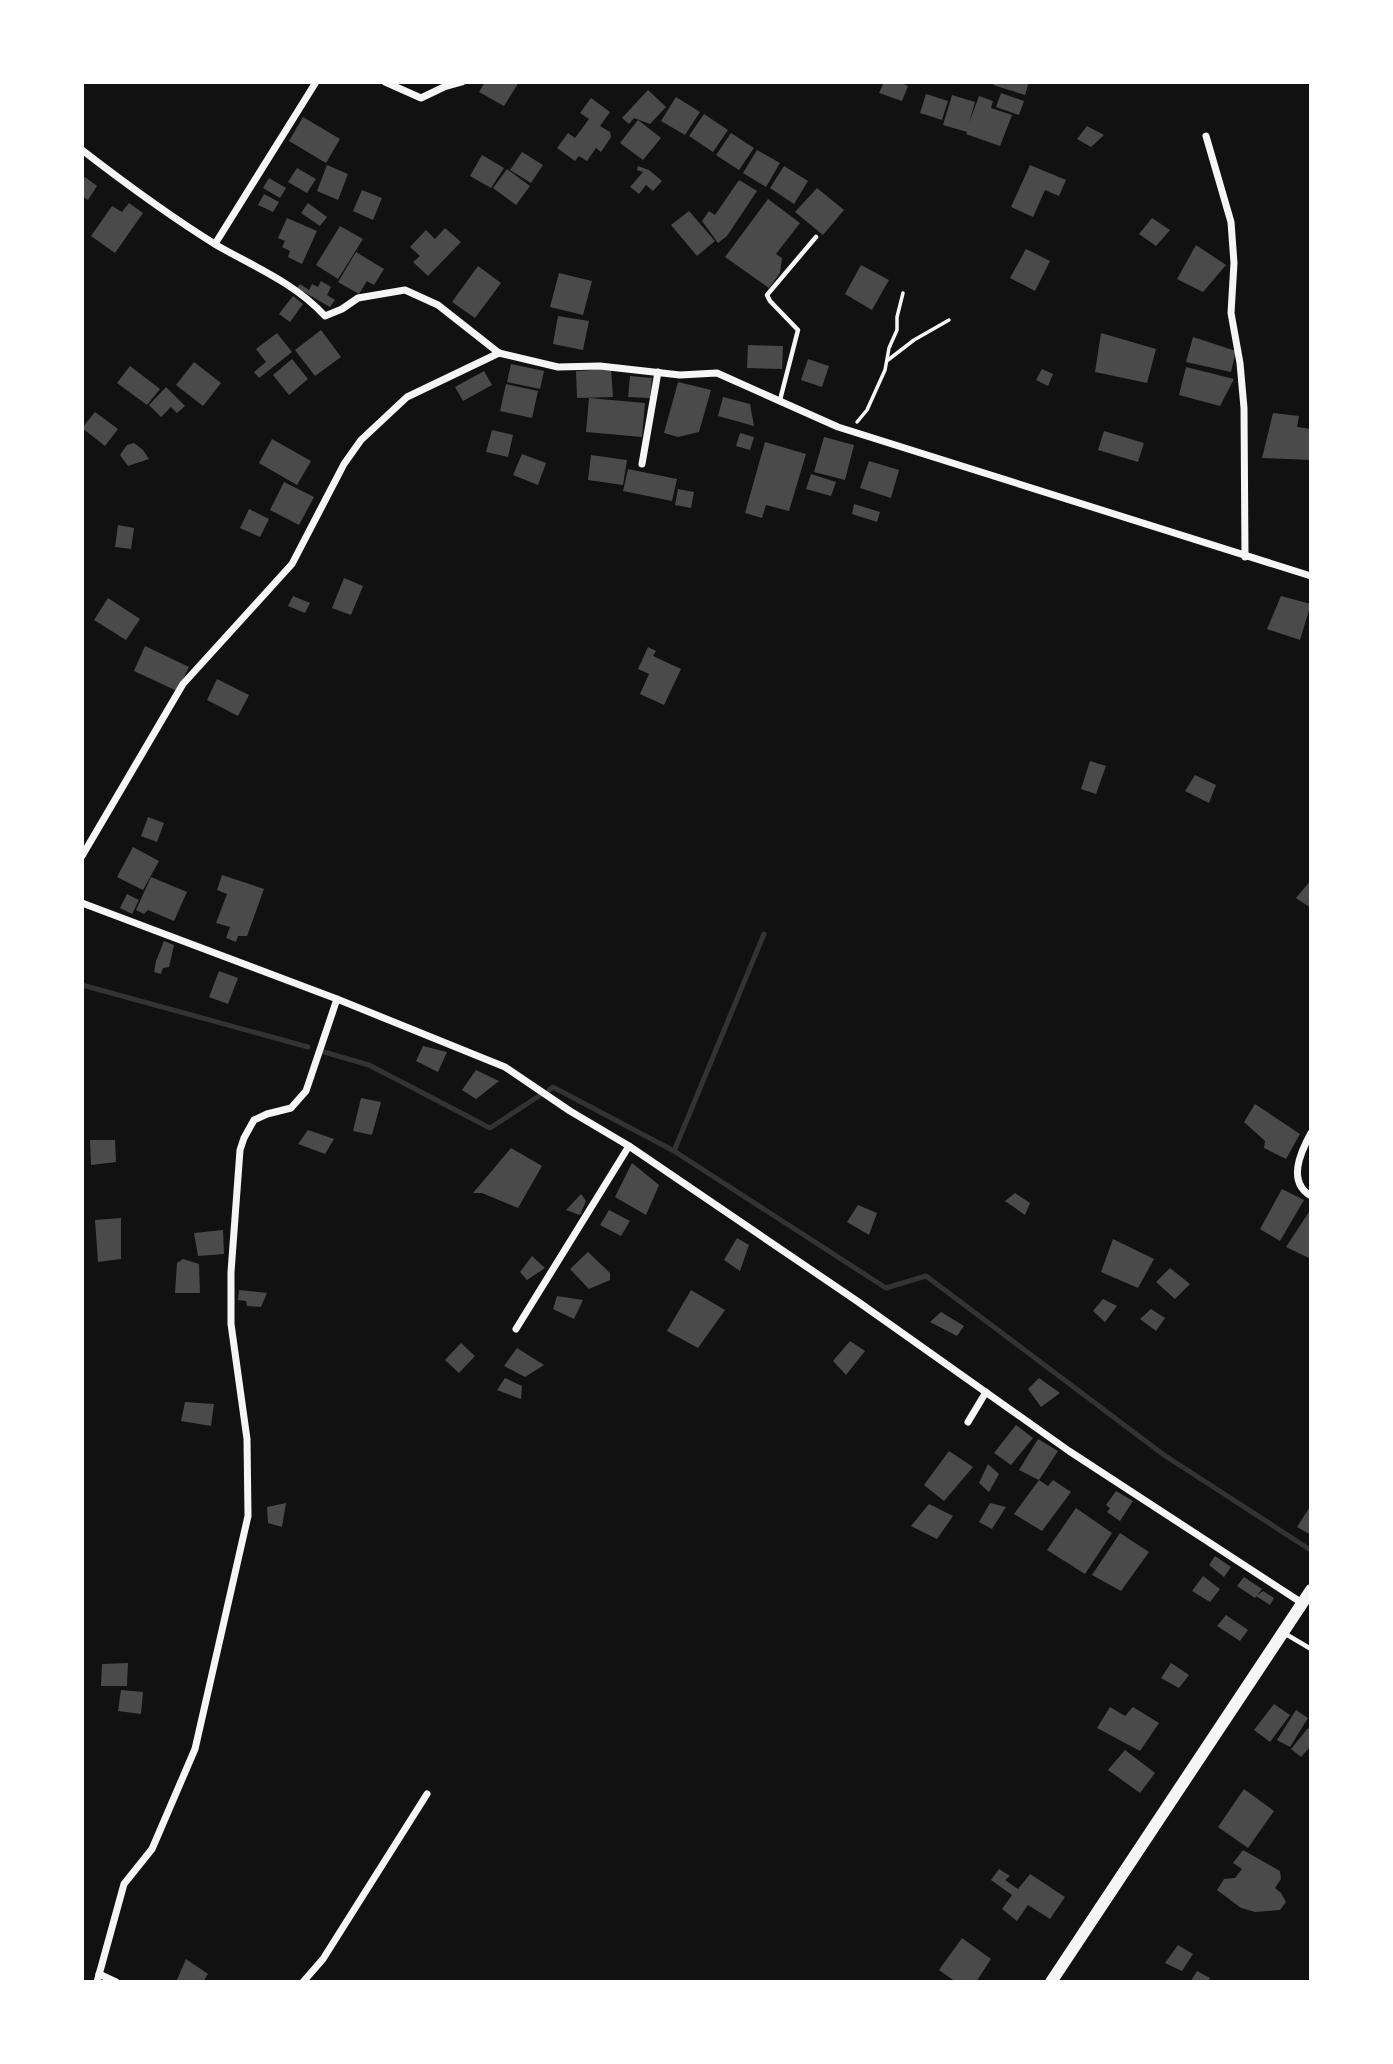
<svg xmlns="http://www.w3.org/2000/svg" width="1393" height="2064" font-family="Barlow,sans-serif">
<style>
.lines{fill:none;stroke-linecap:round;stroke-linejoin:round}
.stream{stroke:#333;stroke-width:5}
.building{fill:#4a4a4a}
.path{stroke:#f5f5f5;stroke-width:3.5}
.service{stroke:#f5f5f5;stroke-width:4.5}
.minor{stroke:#f5f5f5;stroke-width:7}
.primary{stroke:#f5f5f5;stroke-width:12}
</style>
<rect width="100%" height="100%" fill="#111"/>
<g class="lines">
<!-- stream -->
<g class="stream">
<polyline points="82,985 308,1047"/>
<polyline points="324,1052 369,1065 490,1128 539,1096"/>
<polyline points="549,1090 553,1087 674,1151 886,1288 926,1276 1164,1455 1309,1549"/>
<polyline points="674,1151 764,934"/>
</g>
</g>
<!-- building -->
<g class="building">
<polygon points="485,82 519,82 504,106 479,92"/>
<polygon points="884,82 900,82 908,86 902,101 879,93"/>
<polygon points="993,82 1029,82 1025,95 993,85"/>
<polygon points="648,90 666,107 650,124 634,118 629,124 622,118"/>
<polygon points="1001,93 1024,101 1019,115 996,107"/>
<polygon points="926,94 948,101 942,120 920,113"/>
<polygon points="952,95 975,102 969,123 979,96 993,101 991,108 1012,115 1000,146 966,134 967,132 943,125"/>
<polygon points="676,97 700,112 685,135 661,121"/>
<polygon points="591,98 610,112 600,126 610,132 611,137 601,152 596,148 587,161 579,156 575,161 557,148 568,133 575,138 589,119 580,113"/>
<polygon points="704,114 728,130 713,152 689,136"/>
<polygon points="303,117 340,139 326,163 289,141"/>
<polygon points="638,120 661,138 643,160 620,143"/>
<polygon points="1087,126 1104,135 1091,147 1077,139"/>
<polygon points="731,133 754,148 739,170 716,155"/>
<polygon points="757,150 780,163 766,187 743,173"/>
<polygon points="522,152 543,165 531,183 510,170"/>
<polygon points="482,155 504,168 491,188 470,176"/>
<polygon points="327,165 348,174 338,200 317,191"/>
<polygon points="1030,165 1066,180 1059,196 1045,190 1033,217 1011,207"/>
<polygon points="638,166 649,170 662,181 653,191 646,185 639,194 630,187 643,172 637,170"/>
<polygon points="784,166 808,181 794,204 770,188"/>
<polygon points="297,168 316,179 307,193 288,182"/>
<polygon points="507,169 530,186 516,205 493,188"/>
<polygon points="85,177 97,186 88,200 82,196 82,181"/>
<polygon points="269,178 286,188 280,198 263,188"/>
<polygon points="739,180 757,191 727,236 718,243 702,221 709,211 715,215"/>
<polygon points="817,188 844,210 823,235 795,212"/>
<polygon points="362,190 382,198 373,220 353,211"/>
<polygon points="264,194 279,202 273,212 258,205"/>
<polygon points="768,199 800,223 776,254 782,258 780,273 769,288 725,257"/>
<polygon points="129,203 143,213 115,253 91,236 112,206 122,212"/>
<polygon points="308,203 327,217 320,226 301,213"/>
<polygon points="689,211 715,241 697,256 671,225"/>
<polygon points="287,218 317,231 302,264 288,257 290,251 282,247 285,241 278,238"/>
<polygon points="1152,218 1170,230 1156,246 1139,234"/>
<polygon points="340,226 363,239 338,279 316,265"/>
<polygon points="445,228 461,242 428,276 413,262 420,256 410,247 426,230 435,239"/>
<polygon points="1196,245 1226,265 1203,292 1177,279"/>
<polygon points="1026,249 1050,261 1035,291 1010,278"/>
<polygon points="356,252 384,269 374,285 367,281 359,294 338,282"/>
<polygon points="861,265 889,280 872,310 845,294"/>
<polygon points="478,266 501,283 475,318 452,302"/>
<polygon points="559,273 592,281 583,315 550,307"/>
<polygon points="321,281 331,287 327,295 335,300 330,307 297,288 300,284 309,290 312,284 318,287"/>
<polygon points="293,296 303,304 290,322 279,314"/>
<polygon points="558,316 589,321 583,350 553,344"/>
<polygon points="321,330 341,357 315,376 295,350"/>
<polygon points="277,333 292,352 259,378 254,372 266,362 256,349"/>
<polygon points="1101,333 1156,349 1147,383 1095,372"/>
<polygon points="1193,337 1236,351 1231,372 1186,362"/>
<polygon points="748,345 783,346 782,369 747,368"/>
<polygon points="292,359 308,379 289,395 273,375"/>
<polygon points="808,359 829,366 822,387 801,380"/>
<polygon points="194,362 221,383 203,406 176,385"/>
<polygon points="511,364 544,371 540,389 507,382"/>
<polygon points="130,366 160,389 147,405 117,383"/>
<polygon points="1186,367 1234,379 1220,406 1179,395"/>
<polygon points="611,369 613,397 577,398 576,371"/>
<polygon points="1042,369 1053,374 1048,386 1036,380"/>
<polygon points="484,371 492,385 463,401 455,387"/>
<polygon points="630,376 652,378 650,398 628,397"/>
<polygon points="678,382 711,390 699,432 678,437 664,433"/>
<polygon points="506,384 538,391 532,418 500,411"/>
<polygon points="166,387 185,406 177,413 171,407 161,417 149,405"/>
<polygon points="723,397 750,404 754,426 718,416"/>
<polygon points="589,398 645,403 642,437 586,432"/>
<polygon points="95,412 118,429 105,446 82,428"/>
<polygon points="1273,413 1299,416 1297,427 1311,429 1310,460 1262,458"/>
<polygon points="492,430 513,435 508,457 486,452"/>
<polygon points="1104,431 1144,443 1138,462 1098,450"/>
<polygon points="740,433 754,437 750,450 736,446"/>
<polygon points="824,437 854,445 845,480 814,472"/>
<polygon points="272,439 311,461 297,485 259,463"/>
<polygon points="765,442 806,454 789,511 766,505 762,518 745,513"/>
<polygon points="134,443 143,450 149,459 128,466 120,455 127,445"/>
<polygon points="522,454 546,463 538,485 513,475"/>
<polygon points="591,455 627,460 623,485 588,480"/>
<polygon points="869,461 899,470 891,498 860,488"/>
<polygon points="628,469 677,479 672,501 623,491"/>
<polygon points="811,474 836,482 831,496 806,489"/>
<polygon points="284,482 314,497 299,525 270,510"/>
<polygon points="678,489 694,492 691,508 675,505"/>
<polygon points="854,504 880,512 877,522 852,514"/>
<polygon points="249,509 269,519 260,537 240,528"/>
<polygon points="118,525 134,528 131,549 115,547"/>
<polygon points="344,578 363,586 351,615 332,608"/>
<polygon points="293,596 310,603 305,613 288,606"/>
<polygon points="1281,596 1311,604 1300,640 1267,629"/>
<polygon points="108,598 140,619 126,640 94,620"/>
<polygon points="145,646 189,667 177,691 134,671"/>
<polygon points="648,647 656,651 653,656 681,669 664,705 640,694 649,674 638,669"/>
<polygon points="217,679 249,695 238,716 207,700"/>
<polygon points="1090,761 1106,766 1096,794 1081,789"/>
<polygon points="1195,775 1216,785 1209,803 1185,791"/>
<polygon points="148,817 164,823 157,842 141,836"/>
<polygon points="133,847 159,861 143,890 117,877"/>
<polygon points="222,875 264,889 247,936 238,936 236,942 226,938 230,927 216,923 227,894 217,890"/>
<polygon points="151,877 187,892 174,921 148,910 144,914 136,910"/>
<polygon points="1311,880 1311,908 1296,898"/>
<polygon points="127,894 139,900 132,914 120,908"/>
<polygon points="164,941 174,945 169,967 163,968 161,974 154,972 156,961"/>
<polygon points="219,971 238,978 228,1004 209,997"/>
<polygon points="423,1046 447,1052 438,1072 416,1061"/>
<polygon points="476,1070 499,1081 476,1099 462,1090"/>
<polygon points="361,1098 381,1102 372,1135 353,1131"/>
<polygon points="1255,1104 1300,1134 1286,1159 1264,1148 1265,1141 1244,1122"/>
<polygon points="308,1130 334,1139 325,1154 298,1144"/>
<polygon points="90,1140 115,1140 116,1162 91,1165"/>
<polygon points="511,1148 542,1166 518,1208 482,1193 473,1193"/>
<polygon points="632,1163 659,1185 646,1215 615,1197"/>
<polygon points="1282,1189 1304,1200 1280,1241 1260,1229"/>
<polygon points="1015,1193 1030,1203 1025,1215 1005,1201"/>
<polygon points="581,1194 586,1201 580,1215 566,1210"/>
<polygon points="858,1205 877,1213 869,1235 847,1222"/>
<polygon points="609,1210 630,1221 621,1236 600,1225"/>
<polygon points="1309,1212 1311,1213 1311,1259 1286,1247"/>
<polygon points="121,1218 121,1259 98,1262 95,1220"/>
<polygon points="223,1230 224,1254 198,1256 194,1233"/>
<polygon points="737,1238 749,1245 740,1271 724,1260"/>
<polygon points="1113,1239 1154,1259 1138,1288 1101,1272"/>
<polygon points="588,1252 610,1273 610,1280 589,1289 570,1269"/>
<polygon points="532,1256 545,1268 527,1280 520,1272"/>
<polygon points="183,1259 199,1264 200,1293 175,1293 177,1263"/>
<polygon points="1170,1268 1190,1284 1175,1299 1156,1282"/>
<polygon points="239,1290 267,1293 261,1307 247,1306 246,1301 238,1300"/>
<polygon points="691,1290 725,1310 698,1348 667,1331"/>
<polygon points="557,1296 583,1300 574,1319 553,1309"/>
<polygon points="1103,1299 1117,1306 1105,1322 1093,1311"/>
<polygon points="1151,1309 1165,1318 1156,1331 1140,1319"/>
<polygon points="941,1312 964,1326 957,1336 930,1322"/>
<polygon points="850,1341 865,1351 846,1375 833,1361"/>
<polygon points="461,1343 475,1356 459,1373 445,1360"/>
<polygon points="517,1348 544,1365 525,1377 504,1366"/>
<polygon points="505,1378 522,1386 521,1399 497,1390"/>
<polygon points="1039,1378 1060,1393 1041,1407 1028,1389"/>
<polygon points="185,1402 214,1404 211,1426 181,1421"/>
<polygon points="1016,1425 1033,1438 1011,1465 994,1453"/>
<polygon points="1038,1439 1058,1451 1039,1480 1048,1486 1053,1480 1071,1492 1042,1531 1014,1514 1039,1480 1019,1470"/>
<polygon points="949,1451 973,1467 944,1501 924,1485"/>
<polygon points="988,1464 999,1474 989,1492 979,1483"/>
<polygon points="1116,1491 1133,1501 1120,1521 1107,1512 1110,1508 1106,1505"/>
<polygon points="286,1503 282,1527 268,1523 267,1507"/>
<polygon points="990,1503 1006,1507 992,1529 979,1522"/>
<polygon points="929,1504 953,1516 937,1539 911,1526"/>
<polygon points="1311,1505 1311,1535 1297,1527"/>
<polygon points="1076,1508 1112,1533 1085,1574 1047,1550"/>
<polygon points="1120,1533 1149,1552 1121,1591 1092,1575"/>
<polygon points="1215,1556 1231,1567 1224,1577 1209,1565"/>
<polygon points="1203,1576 1220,1589 1210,1602 1192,1591"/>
<polygon points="1244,1577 1262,1589 1255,1598 1237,1586"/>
<polygon points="1263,1591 1274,1598 1270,1605 1256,1596"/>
<polygon points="1226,1615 1248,1630 1240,1641 1217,1626"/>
<polygon points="128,1663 127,1686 101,1686 102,1664"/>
<polygon points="1171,1663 1189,1675 1179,1688 1161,1678"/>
<polygon points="121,1690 143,1692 141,1714 118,1711"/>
<polygon points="1274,1704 1290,1715 1270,1742 1254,1730"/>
<polygon points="1110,1707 1125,1716 1133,1707 1159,1723 1140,1751 1097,1728"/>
<polygon points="1296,1710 1308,1718 1290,1747 1277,1740"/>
<polygon points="1308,1728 1311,1731 1311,1746 1301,1757 1291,1749"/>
<polygon points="1125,1750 1155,1773 1140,1793 1108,1770"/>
<polygon points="1244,1789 1274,1811 1248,1848 1218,1827"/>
<polygon points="1243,1850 1280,1871 1281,1879 1275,1888 1281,1893 1286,1902 1280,1910 1255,1912 1241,1908 1217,1890 1224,1879 1235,1878 1242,1869 1233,1863"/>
<polygon points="999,1869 1010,1876 1005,1880 1018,1889 1030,1874 1065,1897 1050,1919 1028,1905 1017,1921 1002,1909 1012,1895 991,1880"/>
<polygon points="962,1938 991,1959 976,1982 956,1982 939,1970"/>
<polygon points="1178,1945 1193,1954 1182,1971 1165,1963"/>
<polygon points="186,1959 208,1974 203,1982 176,1982"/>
<polygon points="1197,1971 1210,1978 1208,1982 1190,1982"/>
</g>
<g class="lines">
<!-- path -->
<g class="path">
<polyline points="888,360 914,340 949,320"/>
<polyline points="857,422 867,410 885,370 889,348 897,330 897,317 903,293"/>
</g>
<!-- service -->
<g class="service">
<polyline points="780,400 798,330 770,301 767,295 816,237"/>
<polyline points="1284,1633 1311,1649"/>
</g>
<!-- minor -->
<g class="minor">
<polyline points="385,82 421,98 444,87 462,82"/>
<polyline points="1206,136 1231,222 1234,263 1231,313 1240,363 1244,408 1245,557"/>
<path d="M82 150C126 184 171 217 218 246 255 267 296 284 325 316L342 309 358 298 405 290 438 305 499 353 558 367 600 366 680 375 717 373 838 427 1311 576"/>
<polyline points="215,244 316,82"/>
<polyline points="642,464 658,372"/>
<polyline points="82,856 183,684 292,564 344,464 361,440 407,397 499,353"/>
<polyline points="82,903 337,999 505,1067 570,1111 629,1146 857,1301 1069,1451 1302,1603"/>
<path d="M1311 1133C1300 1153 1287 1182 1311 1196"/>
<polyline points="516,1329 629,1146"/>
<polyline points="968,1422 986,1392"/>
<polyline points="99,1974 116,1982"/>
<polyline points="97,1982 124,1884 152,1849 195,1749 248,1516 247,1439 231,1324 231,1272 240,1150 244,1138 254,1120 267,1114 291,1108 306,1091 337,999"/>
<polyline points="303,1982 323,1959 427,1794"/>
</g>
<!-- primary -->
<polyline class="primary" points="1051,1982 1311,1590"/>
</g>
<!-- border -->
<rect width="1393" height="2064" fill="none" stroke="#ffffff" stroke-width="168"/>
</svg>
